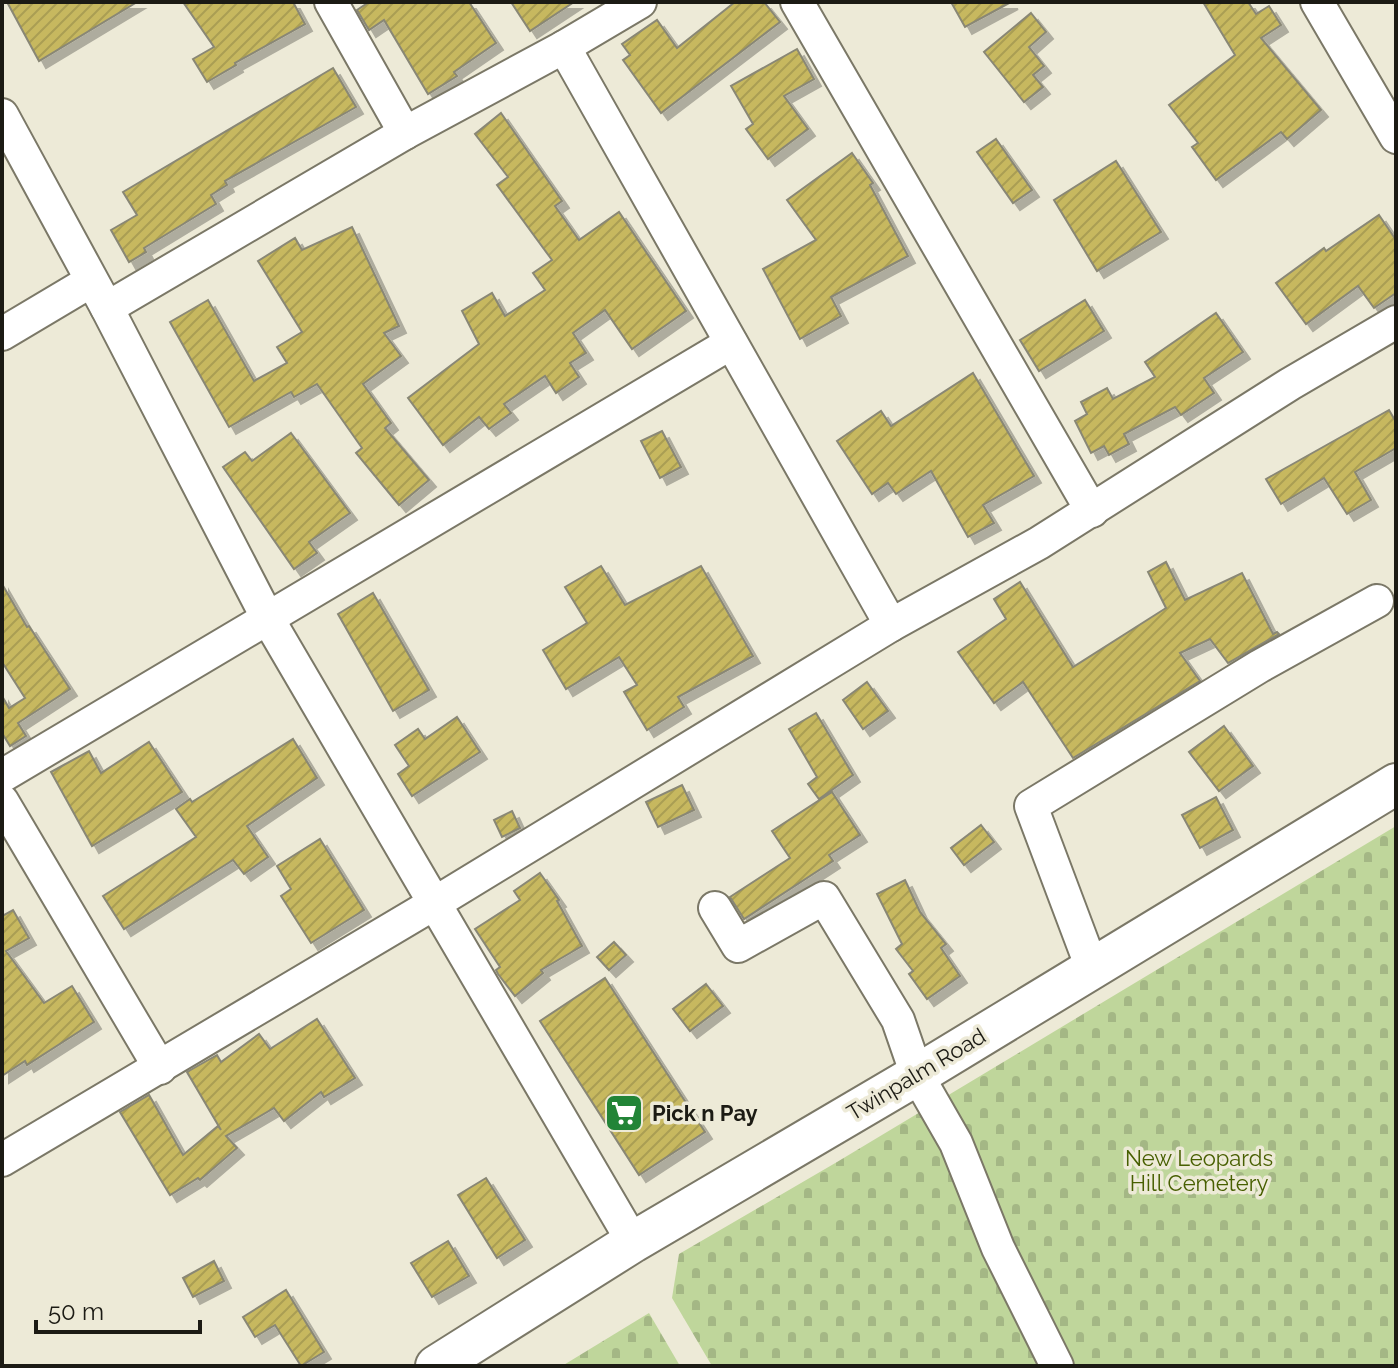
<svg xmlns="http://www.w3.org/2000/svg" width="1398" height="1368" font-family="Raleway,sans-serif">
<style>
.cemetery{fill:url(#cemetery-stones)}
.building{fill:url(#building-hatch);stroke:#898775;stroke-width:2;filter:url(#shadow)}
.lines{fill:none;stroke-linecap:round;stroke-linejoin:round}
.minor-casing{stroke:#7b7867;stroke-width:36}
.major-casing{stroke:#7b7867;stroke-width:44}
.minor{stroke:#fff;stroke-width:32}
.major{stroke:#fff;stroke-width:40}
.labels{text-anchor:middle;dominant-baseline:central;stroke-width:7;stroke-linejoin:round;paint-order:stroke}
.street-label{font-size:22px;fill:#1c1b14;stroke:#edead7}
.poi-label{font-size:22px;font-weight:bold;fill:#1c1b14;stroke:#edead7;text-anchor:start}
.park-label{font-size:22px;fill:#475f00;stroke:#edead7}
</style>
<defs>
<pattern id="cemetery-stones" width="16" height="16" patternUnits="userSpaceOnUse" patternTransform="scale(2)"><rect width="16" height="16" fill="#bfd69b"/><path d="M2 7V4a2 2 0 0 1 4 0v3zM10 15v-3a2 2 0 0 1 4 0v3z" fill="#a4b785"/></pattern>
<pattern id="building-hatch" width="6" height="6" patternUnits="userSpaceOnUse" patternTransform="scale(2)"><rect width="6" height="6" fill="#c7b85f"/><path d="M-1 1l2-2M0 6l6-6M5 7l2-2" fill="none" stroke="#aa9e52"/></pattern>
<filter id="shadow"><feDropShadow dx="7" dy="7" stdDeviation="0" flood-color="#0004"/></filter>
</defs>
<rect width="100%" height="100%" fill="#edead7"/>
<!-- cemetery -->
<g class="cemetery">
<polygon points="1396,826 1396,1366 712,1366 672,1298 679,1254 837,1162"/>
<polygon points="649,1313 680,1366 562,1366"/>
</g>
<!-- building -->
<g class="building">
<polygon points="7,2 137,2 39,61"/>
<polygon points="183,2 293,2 305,24 235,63 236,65 207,82 193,59 214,47"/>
<polygon points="369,2 469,2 496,43 454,72 457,76 428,94 384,20 369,30 357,10"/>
<polygon points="511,2 574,2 530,31"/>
<polygon points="735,2 764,2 780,22 661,113 623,60 630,55 622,44 657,20 677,48"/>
<polygon points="951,2 1011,2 965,27"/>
<polygon points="1203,2 1248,2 1256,14 1269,6 1281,25 1261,38 1321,110 1287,139 1281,132 1216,180 1192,147 1198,143 1169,105 1235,55"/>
<polygon points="1031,13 1046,32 1029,47 1044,66 1033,75 1043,87 1024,102 984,52"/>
<polygon points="797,49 814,79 784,96 808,129 768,159 746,129 753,124 731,86"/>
<polygon points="333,68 356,107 225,181 227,185 211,195 216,204 144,248 146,252 129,262 111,230 137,215 123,192"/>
<polygon points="501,113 562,201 555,206 579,240 619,212 686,311 632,349 605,310 573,333 586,353 570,363 579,377 556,393 545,376 504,404 511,413 489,429 479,417 443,445 408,398 479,344 462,311 492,293 505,316 545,290 533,273 552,260 497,185 508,177 475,134"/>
<polygon points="996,139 1032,190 1013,203 977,152"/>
<polygon points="852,153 873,183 870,185 908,256 831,297 841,316 800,339 763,269 816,240 787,200"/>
<polygon points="1116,161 1161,232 1097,271 1054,200"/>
<polygon points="1379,215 1396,240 1396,293 1374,308 1358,286 1306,324 1276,283 1324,248 1326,251"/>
<polygon points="352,227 399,326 384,333 401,356 363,384 391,423 385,428 429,480 399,505 356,453 362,448 317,384 294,397 291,392 229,427 170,322 208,300 254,381 287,363 277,347 302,332 258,261 295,238 302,250"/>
<polygon points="1085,300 1104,331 1039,371 1020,340"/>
<polygon points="1216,313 1243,352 1204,378 1214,393 1181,415 1175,407 1124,434 1129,444 1109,455 1104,446 1091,453 1075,421 1087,414 1081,402 1107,388 1113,399 1155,377 1145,362"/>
<polygon points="973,373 1034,476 983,505 994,523 968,537 931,471 896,494 888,483 872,494 837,441 881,411 891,426"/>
<polygon points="1389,410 1396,422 1396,448 1355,472 1371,500 1347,514 1324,478 1281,504 1266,479"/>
<polygon points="662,431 681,467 660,478 641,441"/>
<polygon points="291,433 350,513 309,542 317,553 294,569 223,467 245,452 252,461"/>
<polygon points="1166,562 1185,600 1242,573 1273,634 1277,632 1279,634 1228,663 1210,639 1180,653 1200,681 1073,758 1023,682 994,703 958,652 1006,619 994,599 1020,582 1073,667 1166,608 1148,572"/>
<polygon points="601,566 625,605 701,566 753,656 678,697 684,707 647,730 624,692 637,685 619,657 566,689 543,650 587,623 565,587"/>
<polygon points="2,584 27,627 29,626 70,689 18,723 26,736 10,746 2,733 2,696 9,708 25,698 2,662"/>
<polygon points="373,593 429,690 393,711 338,614"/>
<polygon points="867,682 888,711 863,729 843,700"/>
<polygon points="816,713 853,775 819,799 808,784 817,777 789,729"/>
<polygon points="457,717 480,752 412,796 398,774 409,766 395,745 418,729 425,739"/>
<polygon points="1224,726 1253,766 1219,791 1189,752"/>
<polygon points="293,739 317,778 247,826 268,857 244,874 233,860 124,929 103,896 196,837 176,809 190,799 192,802"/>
<polygon points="149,742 182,792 92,846 51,772 89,751 101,773"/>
<polygon points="682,785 694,810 658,827 646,802"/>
<polygon points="832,792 860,835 829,855 833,861 744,919 730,897 790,858 772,831"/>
<polygon points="1216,797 1233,830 1200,848 1182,815"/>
<polygon points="512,811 520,828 502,837 494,820"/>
<polygon points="981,825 994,842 964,865 951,848"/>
<polygon points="320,839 364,910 311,943 281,896 291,889 277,866"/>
<polygon points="540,873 559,900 557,901 582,946 541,970 543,973 515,996 498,974 496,970 500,967 475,929 520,900 514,891"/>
<polygon points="905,880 920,912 946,944 941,948 960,976 927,999 909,974 913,971 896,949 902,944 877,894"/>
<polygon points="13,910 29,938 6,951 44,1003 72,986 94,1022 27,1065 25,1061 2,1076 2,916"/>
<polygon points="614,942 626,955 609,970 597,957"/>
<polygon points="605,978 705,1132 639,1175 540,1021"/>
<polygon points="706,984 723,1006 690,1031 673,1009"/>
<polygon points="317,1019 355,1078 324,1097 321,1092 284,1121 274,1108 226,1136 237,1148 200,1180 198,1178 170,1195 120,1112 149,1095 183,1155 218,1126 221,1130 187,1072 217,1055 221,1062 259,1034 270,1049"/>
<polygon points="486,1178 525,1240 497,1258 458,1195"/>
<polygon points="448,1241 469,1276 432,1297 411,1263"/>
<polygon points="214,1261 224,1281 193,1297 183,1278"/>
<polygon points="286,1290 324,1352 301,1366 275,1325 255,1337 243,1317"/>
</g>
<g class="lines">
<defs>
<g id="minor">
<polyline points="331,2 405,133"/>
<polyline points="797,2 1092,511"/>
<polyline points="1317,2 1396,137"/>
<polyline points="564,47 891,625"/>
<polyline points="2,115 107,308 268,619 633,1242"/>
<polyline points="107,308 405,133 564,47 640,2"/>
<polyline points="2,334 91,281"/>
<polyline points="2,776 731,343"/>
<polyline points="2,801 160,1068"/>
<polyline points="715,908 738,946 824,898 898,1020 917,1075 956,1143 998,1248 1057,1366"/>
<polyline points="1092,968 1031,806 1260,666 1377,601"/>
<polyline points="2,1160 435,903 891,625 1039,543 1290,384 1396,322"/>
</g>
<polyline id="major" points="436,1366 633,1242 917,1075 1396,784"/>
</defs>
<!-- minor casing -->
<use href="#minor" class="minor-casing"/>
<!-- major casing -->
<use href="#major" class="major-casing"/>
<!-- minor -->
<use href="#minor" class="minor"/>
<!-- major -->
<use href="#major" class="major"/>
</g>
<!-- icons -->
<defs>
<symbol id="supermarket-square" viewBox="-11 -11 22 22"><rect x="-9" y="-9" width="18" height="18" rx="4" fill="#228437" stroke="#edead7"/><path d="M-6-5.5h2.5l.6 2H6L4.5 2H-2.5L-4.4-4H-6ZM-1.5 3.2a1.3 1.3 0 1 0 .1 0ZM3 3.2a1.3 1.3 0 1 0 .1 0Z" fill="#fff"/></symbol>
</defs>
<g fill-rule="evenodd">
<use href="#supermarket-square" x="602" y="1091" width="44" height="44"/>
</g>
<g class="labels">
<!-- street labels -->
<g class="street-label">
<text transform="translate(916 1074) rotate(-31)">Twinpalm Road</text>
</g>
<!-- poi labels -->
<g class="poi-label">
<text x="652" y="1113">Pick n Pay</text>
</g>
<!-- park labels -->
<g class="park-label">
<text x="1199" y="1158">New Leopards<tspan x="1199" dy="25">Hill Cemetery</tspan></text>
</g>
</g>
<!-- border -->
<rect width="1398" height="1368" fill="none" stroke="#1c1b14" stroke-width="8"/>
<!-- scale -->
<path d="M36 1320v12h164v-12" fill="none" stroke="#1c1b14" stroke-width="4"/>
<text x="48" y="1320" font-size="24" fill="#1c1b14" stroke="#edead7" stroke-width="6" paint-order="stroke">50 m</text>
</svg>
